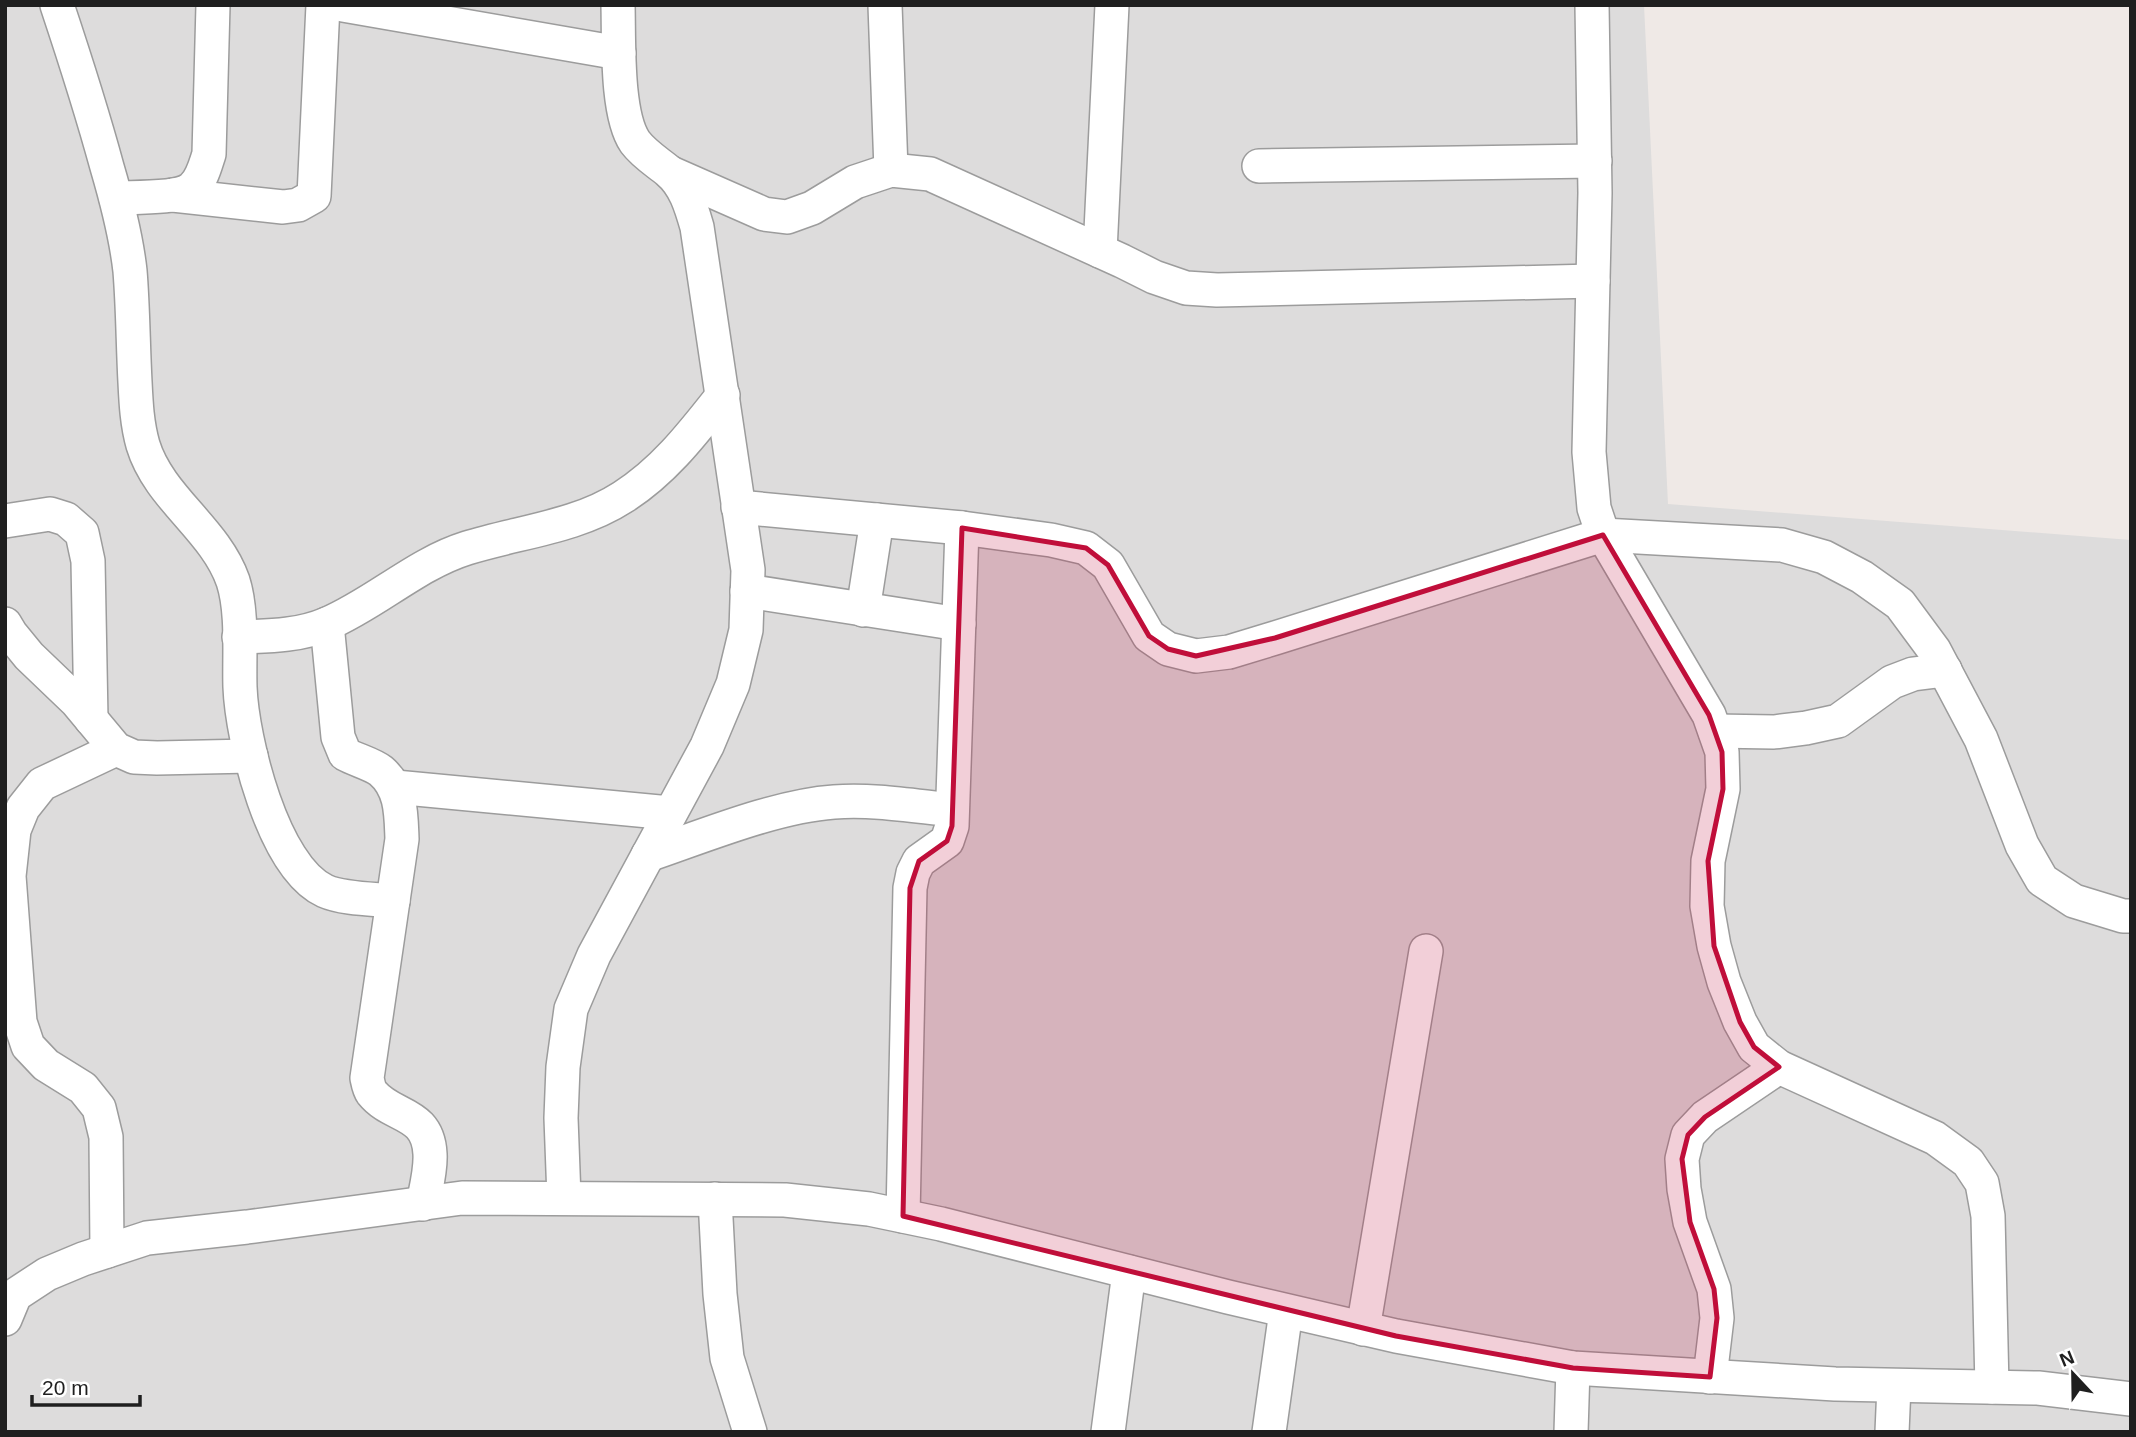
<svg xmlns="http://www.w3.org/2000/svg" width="2136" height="1437" font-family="Helvetica,sans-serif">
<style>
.residential{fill:#dddcdc}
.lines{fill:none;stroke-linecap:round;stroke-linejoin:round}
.minor-casing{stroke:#9c9c9c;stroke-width:36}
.minor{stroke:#fff;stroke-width:33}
.marked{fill:#c00e3a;fill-opacity:0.2;stroke:#c00e3a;stroke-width:5;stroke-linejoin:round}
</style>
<rect width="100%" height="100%" fill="#efe9e6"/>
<!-- residential -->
<polygon class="residential" points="5,5 1644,5 1668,504 2131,540 2131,1432 5,1432"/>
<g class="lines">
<defs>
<g id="minor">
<path d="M57 5C75 59 92 112 107 167 117 201 126 235 130 271 133 307 133 345 135 382 136 403 137 424 143 445 159 498 215 529 233 581 243 612 239 655 240 687 242 740 273 867 325 891 343 899 374 899 393 901"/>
<polyline points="343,5 619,53"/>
<polyline points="885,5 891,170"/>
<polyline points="1592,5 1595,193 1589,452 1594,508 1603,535 1709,715 1722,752 1723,789 1708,861 1707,906 1714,946 1724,982 1740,1022 1754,1047 1779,1067 1935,1138 1968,1162 1982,1183 1988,1216 1992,1387"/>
<polyline points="1259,166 1595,161"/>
<polyline points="671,173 764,214 787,217 812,208 855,182 891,170 930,174 1122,261 1154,277 1186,288 1217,290 1593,281"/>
<polyline points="173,195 283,207 298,205 314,196 323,5"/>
<path d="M116 198C134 197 179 199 192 188 202 180 205 166 209 154L213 5"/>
<polyline points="1100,251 1112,5"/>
<polyline points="738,507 962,528 1051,540 1086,548 1108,565 1149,636 1168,649 1196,656 1229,652 1275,638 1603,535 1782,545 1824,557 1862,577 1900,604 1934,650 1981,739 2022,845 2042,880 2074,901 2123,916 2131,916"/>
<polyline points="5,521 50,514 66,519 82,533 88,561 91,719"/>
<polyline points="747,591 959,624"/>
<polyline points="863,610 877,520"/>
<polyline points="5,624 11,634 29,656 76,701 116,749 134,757 157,758 251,756"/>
<path d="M327 624 338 737 345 754C356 760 372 764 381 771 402 789 401 815 402 839L367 1078C368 1083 369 1089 372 1093 392 1118 428 1111 430 1154 431 1170 426 1188 423 1204"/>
<path d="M239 637C269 636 299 636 327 624 376 603 416 564 467 548 518 532 577 527 623 497 664 471 693 433 723 395"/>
<polyline points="1715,731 1774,732 1806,728 1838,721 1892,682 1913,674 1945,670"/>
<polyline points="395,787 670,813"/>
<path d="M648 855C704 836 776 806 834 802 873 799 913 806 952 810"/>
<path d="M564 1198 561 1118 563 1067 571 1009 594 955 707 746 733 684 746 630 748 570 697 227C691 206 685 185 668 171 657 162 644 154 635 142 616 114 619 41 618 5"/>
<polyline points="715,1199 720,1294 727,1358 750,1432"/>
<polyline points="903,1216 910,888 913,873 919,861 947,841 952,826 962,528"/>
<polyline points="107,1251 106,1137 99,1108 83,1088 46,1065 28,1046 20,1022 9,876 14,830 23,808 42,784 116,749"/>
<polyline points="5,1319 15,1295 47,1274 83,1259 147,1238 247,1227 462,1198 785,1200 869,1209 941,1224 1228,1297 1396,1336 1573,1368 1835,1384 2038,1388 2131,1399"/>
<polyline points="1363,1329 1426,951"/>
<polyline points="1710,1377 1717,1318 1714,1289 1690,1222 1684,1189 1682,1159 1688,1135 1705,1117 1779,1067"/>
<polyline points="1108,1432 1129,1272"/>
<polyline points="1269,1432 1286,1311"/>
<polyline points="1571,1432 1573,1368"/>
<polyline points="1892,1432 1894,1386"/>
</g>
</defs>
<!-- minor casing -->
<use href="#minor" class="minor-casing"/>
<!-- minor -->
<use href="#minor" class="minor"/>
</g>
<!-- marked area -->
<path class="marked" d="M962 528 1086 548 1108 565 1149 636 1168 649 1196 656 1275 638 1603 535 1709 715 1722 752 1723 789 1708 861 1714 946 1740 1022 1754 1047 1779 1067 1705 1117 1688 1135 1682 1159 1690 1222 1714 1289 1717 1318 1710 1377 1573 1368 1396 1336 903 1216 910 888 919 861 947 841 952 826Z"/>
<!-- border -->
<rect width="2136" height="1437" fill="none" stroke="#1f1f1f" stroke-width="14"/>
<!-- north arrow -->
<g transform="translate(2073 1374) rotate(338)" stroke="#ffffff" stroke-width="5" paint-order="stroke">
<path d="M0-5L12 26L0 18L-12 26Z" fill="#1f1f1f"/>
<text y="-10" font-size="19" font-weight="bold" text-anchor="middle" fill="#1f1f1f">N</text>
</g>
<!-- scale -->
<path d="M32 1395v10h108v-10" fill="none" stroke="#1f1f1f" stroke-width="3.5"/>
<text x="42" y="1395" font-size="21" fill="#1f1f1f" stroke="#ffffff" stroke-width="5" paint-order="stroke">20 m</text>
</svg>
